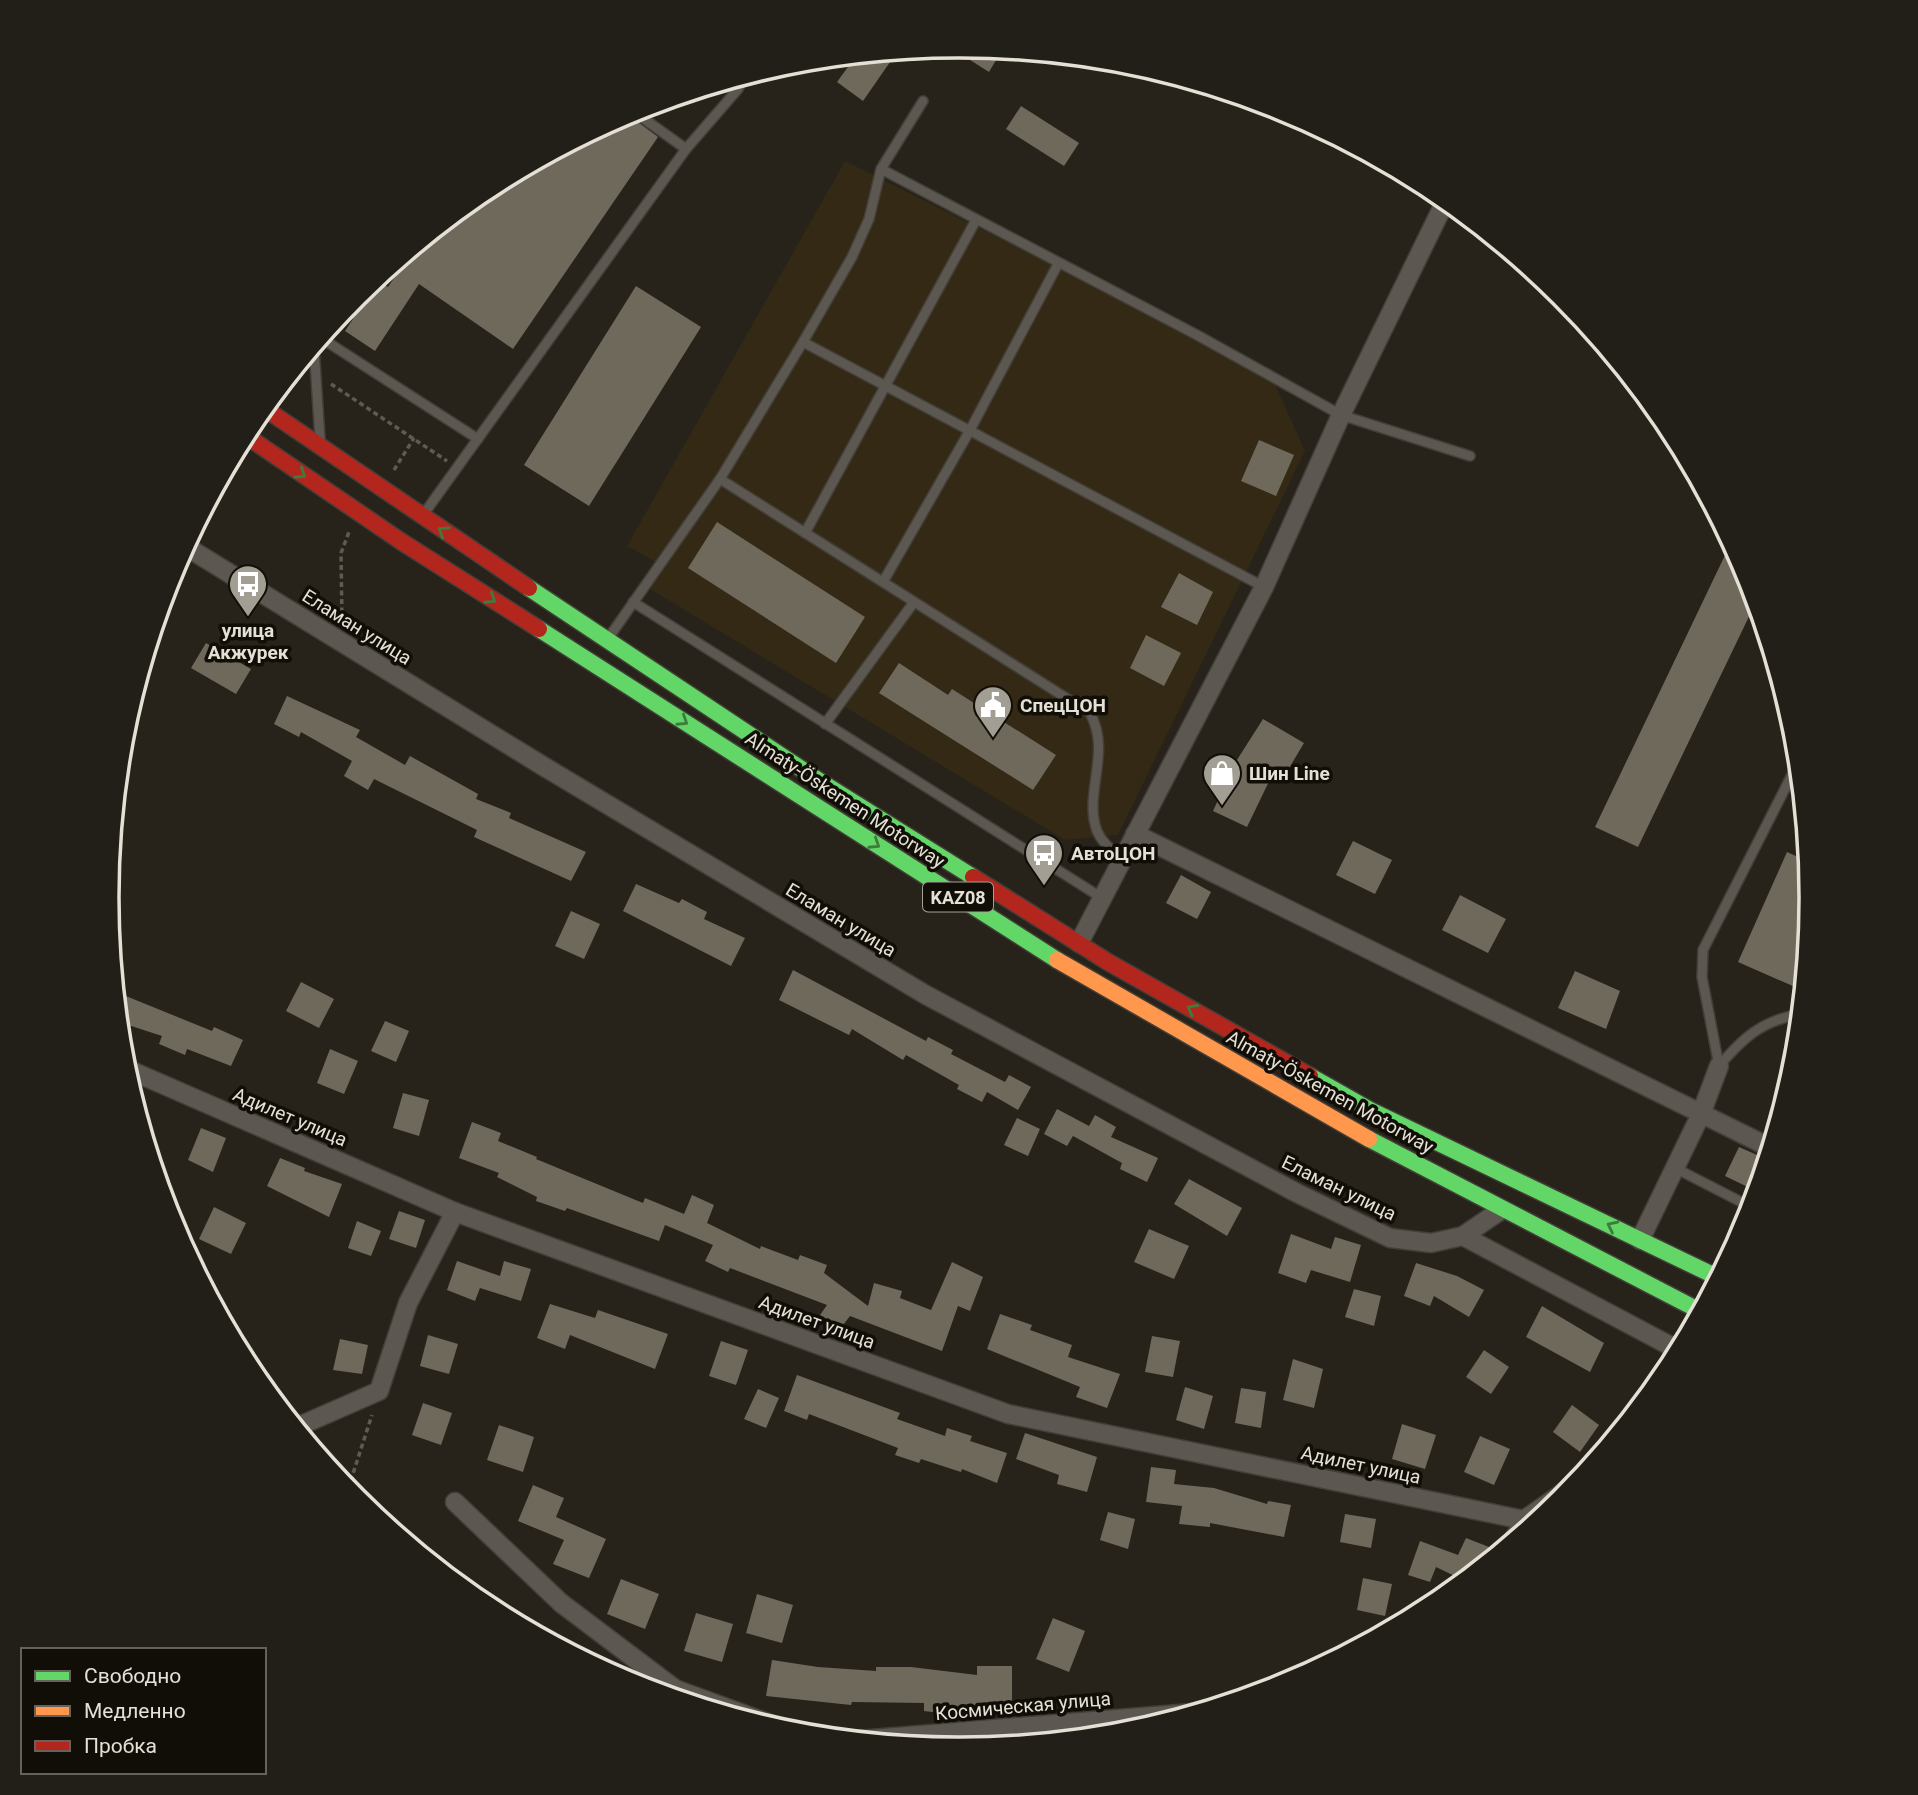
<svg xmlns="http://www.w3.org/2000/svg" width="1918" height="1795" font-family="Roboto,sans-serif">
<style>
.built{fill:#332915}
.building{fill:#6f695c}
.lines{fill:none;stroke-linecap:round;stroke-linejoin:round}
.lane-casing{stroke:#423e38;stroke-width:12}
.street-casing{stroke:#423e38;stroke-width:21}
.fast-casing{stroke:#423e38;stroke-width:19}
.slow-casing{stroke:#423e38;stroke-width:19}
.jam-casing{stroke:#423e38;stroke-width:19}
.path{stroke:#5e5b56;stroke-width:3.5;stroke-dasharray:5 3.5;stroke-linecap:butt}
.lane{stroke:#5c5851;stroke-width:9}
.street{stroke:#5c5851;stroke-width:18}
.fast{stroke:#63d668;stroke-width:16}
.slow{stroke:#ff974d;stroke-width:16}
.jam{stroke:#b3261e;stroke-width:16}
.oneway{stroke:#3e7c3c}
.labels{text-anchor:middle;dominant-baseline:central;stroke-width:7;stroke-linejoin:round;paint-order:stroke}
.shield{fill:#110e07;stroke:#a5a198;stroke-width:2}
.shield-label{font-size:18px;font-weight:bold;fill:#e5e0d6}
.street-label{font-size:19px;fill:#e5e0d6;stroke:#110e07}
.poi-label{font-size:19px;font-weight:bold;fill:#e5e0d6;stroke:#110e07;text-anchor:start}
.rim{fill:none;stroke:#e5e0d6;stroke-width:3.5}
</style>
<rect width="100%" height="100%" fill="#27231a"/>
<!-- built -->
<polygon class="built" points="845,161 1270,373 1305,451 1118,835 1065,840 650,589 663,566 627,546"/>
<!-- building -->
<g class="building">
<polygon points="978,47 1002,50 989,72 970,60"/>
<polygon points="897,52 863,101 837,82 856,56"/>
<polygon points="1021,106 1079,143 1064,166 1006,129"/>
<polygon points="627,114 658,137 513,349 419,284 375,351 345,331 378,281 388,287 416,246 486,189"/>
<polygon points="636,286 701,327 589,506 524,465"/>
<polygon points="1259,440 1294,455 1276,496 1241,481"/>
<polygon points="717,522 865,617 836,663 688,568"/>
<polygon points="1727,551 1738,556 1756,602 1638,847 1595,827"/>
<polygon points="1179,573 1213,592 1197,625 1161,607"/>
<polygon points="1146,635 1181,653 1164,686 1130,668"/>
<polygon points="206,643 251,669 236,694 191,668"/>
<polygon points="899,663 948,695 952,689 1056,755 1033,790 879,693"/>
<polygon points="287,696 360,730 356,737 405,765 410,756 478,794 476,799 511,813 509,818 586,852 571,881 474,837 477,830 374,779 368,790 344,776 352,761 301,732 299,737 274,724"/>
<polygon points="1263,719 1304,743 1285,775 1275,769 1247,827 1213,811 1235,763"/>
<polygon points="1353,841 1392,860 1375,894 1336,875"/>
<polygon points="1787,852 1807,861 1811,898 1802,990 1738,962"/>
<polygon points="1181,875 1211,892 1197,919 1166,903"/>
<polygon points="636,884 679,903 682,899 707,912 704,919 745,938 731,966 623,911"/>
<polygon points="1460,895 1506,919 1488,953 1442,930"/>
<polygon points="571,911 600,924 584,959 555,946"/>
<polygon points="793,970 926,1041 928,1037 953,1050 951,1054 1005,1082 1009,1075 1031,1087 1018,1110 987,1092 982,1102 957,1089 959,1085 906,1055 903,1060 852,1029 849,1035 779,1000"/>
<polygon points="1575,971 1620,991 1606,1029 1558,1008"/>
<polygon points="301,982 334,999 319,1028 286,1011"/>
<polygon points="116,992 212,1031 214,1027 243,1040 231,1066 187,1049 185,1055 159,1044 162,1036 119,1022"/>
<polygon points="385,1021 409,1031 396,1062 371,1051"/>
<polygon points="330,1049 358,1061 344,1094 317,1083"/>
<polygon points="403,1093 429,1100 419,1136 393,1128"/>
<polygon points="1057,1109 1089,1126 1095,1115 1116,1127 1111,1137 1158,1158 1147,1182 1120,1169 1122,1163 1073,1136 1067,1146 1044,1134"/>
<polygon points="1017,1118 1040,1129 1028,1156 1004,1145"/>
<polygon points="472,1122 501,1133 498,1141 537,1157 536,1159 643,1203 645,1198 684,1214 692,1195 714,1205 707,1223 760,1249 761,1246 798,1260 800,1255 827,1265 824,1273 868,1306 874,1283 902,1291 900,1298 931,1310 952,1262 983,1277 970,1311 958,1306 942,1351 850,1316 840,1329 820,1315 827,1305 730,1268 728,1272 705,1261 713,1245 665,1225 659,1241 567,1208 565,1211 536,1201 537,1197 497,1177 499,1173 459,1158"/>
<polygon points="201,1128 226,1138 213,1172 188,1160"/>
<polygon points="1739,1147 1766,1159 1756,1191 1725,1176"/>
<polygon points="280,1158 305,1168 304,1171 342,1184 329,1217 267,1186"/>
<polygon points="1189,1179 1242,1208 1227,1236 1174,1204"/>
<polygon points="214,1207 246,1223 231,1254 199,1239"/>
<polygon points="399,1211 425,1220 416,1248 389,1239"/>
<polygon points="357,1221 381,1231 371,1256 348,1248"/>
<polygon points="1149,1229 1189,1246 1174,1279 1134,1262"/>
<polygon points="1291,1234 1331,1249 1335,1237 1361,1245 1350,1282 1311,1270 1306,1283 1278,1273"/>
<polygon points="457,1261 500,1276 504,1261 531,1269 521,1301 480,1288 475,1301 447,1290"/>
<polygon points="1416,1263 1457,1276 1484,1290 1469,1317 1434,1296 1430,1306 1404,1296"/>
<polygon points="1354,1289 1381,1296 1374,1326 1345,1317"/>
<polygon points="550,1304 595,1318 598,1310 668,1334 655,1369 570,1335 565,1349 537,1338"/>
<polygon points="1542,1306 1604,1343 1590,1372 1526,1337"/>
<polygon points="1000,1314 1032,1325 1030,1330 1072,1345 1068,1357 1120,1374 1107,1408 1076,1397 1080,1387 987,1349"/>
<polygon points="428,1335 458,1344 449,1374 420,1366"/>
<polygon points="1152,1336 1180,1341 1173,1377 1145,1372"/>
<polygon points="340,1339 368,1345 362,1374 333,1370"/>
<polygon points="721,1341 748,1350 736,1385 709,1376"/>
<polygon points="1484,1350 1509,1367 1491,1394 1466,1377"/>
<polygon points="1293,1359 1323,1369 1314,1408 1283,1400"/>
<polygon points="797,1375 900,1413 897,1419 945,1436 947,1428 972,1436 970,1441 1007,1453 997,1483 962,1469 961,1472 921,1459 919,1463 895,1455 898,1448 809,1414 807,1420 784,1411"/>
<polygon points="1185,1387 1213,1396 1204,1429 1176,1420"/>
<polygon points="1241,1388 1266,1392 1261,1428 1235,1423"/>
<polygon points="758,1389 779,1398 766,1428 744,1419"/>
<polygon points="423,1403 452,1413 441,1445 412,1435"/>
<polygon points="1572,1405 1599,1425 1580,1452 1553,1432"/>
<polygon points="1402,1424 1436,1435 1425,1469 1392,1459"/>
<polygon points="499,1425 534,1437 523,1472 487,1460"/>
<polygon points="1025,1433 1097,1457 1087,1492 1057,1484 1059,1475 1016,1459"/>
<polygon points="1480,1436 1510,1449 1494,1485 1464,1472"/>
<polygon points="1151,1467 1176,1470 1174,1484 1214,1488 1267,1504 1268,1501 1291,1505 1284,1537 1210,1523 1210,1527 1179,1524 1182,1506 1146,1502"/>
<polygon points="533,1485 564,1498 556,1517 606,1539 589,1578 553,1564 564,1540 518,1521"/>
<polygon points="1108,1512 1135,1519 1128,1549 1100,1540"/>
<polygon points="1345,1514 1376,1519 1371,1548 1340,1542"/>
<polygon points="1466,1538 1489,1547 1480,1567 1463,1580 1436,1567 1430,1582 1408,1575 1420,1541 1458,1555"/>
<polygon points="1363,1578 1392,1584 1385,1616 1357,1610"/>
<polygon points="621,1579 659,1594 645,1629 607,1614"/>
<polygon points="757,1594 793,1605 782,1643 746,1633"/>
<polygon points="696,1613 733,1624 722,1662 684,1651"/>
<polygon points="1053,1618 1085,1631 1069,1672 1036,1659"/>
<polygon points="772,1660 818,1667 876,1671 876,1667 911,1667 977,1675 977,1666 1012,1666 1012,1707 960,1708 959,1715 924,1711 924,1703 852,1702 851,1705 766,1696"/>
</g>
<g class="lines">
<defs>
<g id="lane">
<polyline points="633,111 686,149"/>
<polyline points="881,169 1197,335 1341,415 1470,456"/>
<polyline points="321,338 478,439"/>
<polyline points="803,342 1264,587"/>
<polyline points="314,347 320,439"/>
<path d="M720 479 1090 713C1112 753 1083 793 1097 831 1102 843 1113 851 1122 859"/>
<polyline points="423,515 686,149 738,89 745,76"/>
<polyline points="805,533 976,220"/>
<polyline points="883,582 969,432 1058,264"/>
<polyline points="633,602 1102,898"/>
<polyline points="607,640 720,479 803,342 852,257 869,219 881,169 923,101"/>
<polyline points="825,724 914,602"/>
<polyline points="1719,1066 1702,977 1703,950 1798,763"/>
<path d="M1719 1066C1743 1038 1761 1021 1800 1014"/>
<polyline points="1675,1168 1751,1207"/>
</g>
<g id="street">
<polyline points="185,546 543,766 926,995 1297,1193 1390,1238 1431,1243 1463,1236 1501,1210"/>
<polyline points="1135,834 1769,1147"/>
<polyline points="1079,943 1264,587 1341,415 1446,200"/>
<polyline points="125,1068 455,1212 1008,1414 1524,1520"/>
<polyline points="1463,1236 1678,1350"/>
<polyline points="1640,1240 1701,1114 1719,1066"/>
<polyline points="297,1427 379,1391 408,1303 455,1212"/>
<polyline points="455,1502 561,1603 675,1689 795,1733"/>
<polyline points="1514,1539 1524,1520 1574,1485"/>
<polyline points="859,1740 1191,1713"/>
</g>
<g id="fast">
<polyline points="529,588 818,780 973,877"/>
<polyline points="539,629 1057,960"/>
<polyline points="1310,1076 1370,1110 1717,1277"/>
<polyline points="1369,1139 1700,1311"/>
</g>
<polyline id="slow" points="1057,960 1369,1139"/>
<g id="jam">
<polyline points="264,408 529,588"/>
<polyline points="245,435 402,542 539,629"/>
<polyline points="973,877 1108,962 1310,1076"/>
</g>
</defs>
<!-- lane casing -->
<use href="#lane" class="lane-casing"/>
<!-- street casing -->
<use href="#street" class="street-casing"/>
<!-- fast casing -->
<use href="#fast" class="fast-casing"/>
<!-- slow casing -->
<use href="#slow" class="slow-casing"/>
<!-- jam casing -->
<use href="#jam" class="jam-casing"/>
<!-- path -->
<g class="path">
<polyline points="331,384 447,461"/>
<polyline points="394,470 414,438"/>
<polyline points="342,621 341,553 349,532"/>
<polyline points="348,1489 372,1415"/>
</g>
<!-- lane -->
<use href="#lane" class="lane"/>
<!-- street -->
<use href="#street" class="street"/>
<!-- fast -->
<use href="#fast" class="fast"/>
<!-- slow -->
<use href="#slow" class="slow"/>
<!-- jam -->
<use href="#jam" class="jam"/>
</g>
<!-- one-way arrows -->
<defs><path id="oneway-chevron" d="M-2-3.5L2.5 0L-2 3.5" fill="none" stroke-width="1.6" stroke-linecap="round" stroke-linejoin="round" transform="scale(1.75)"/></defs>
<g class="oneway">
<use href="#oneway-chevron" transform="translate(301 474) rotate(34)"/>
<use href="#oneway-chevron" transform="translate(443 531) rotate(-146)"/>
<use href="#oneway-chevron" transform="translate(491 599) rotate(33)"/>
<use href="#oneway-chevron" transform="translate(683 721) rotate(33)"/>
<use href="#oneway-chevron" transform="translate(875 844) rotate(33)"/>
<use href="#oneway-chevron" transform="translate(1192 1009) rotate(-151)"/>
<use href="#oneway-chevron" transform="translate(1612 1226) rotate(-154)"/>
</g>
<!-- icons -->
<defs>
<symbol id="bus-pin" viewBox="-11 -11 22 30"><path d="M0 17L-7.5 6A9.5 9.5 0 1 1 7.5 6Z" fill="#a29e94" stroke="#110e07"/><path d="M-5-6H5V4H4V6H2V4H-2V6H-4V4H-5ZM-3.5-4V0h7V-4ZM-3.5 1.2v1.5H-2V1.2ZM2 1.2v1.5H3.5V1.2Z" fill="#fff"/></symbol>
<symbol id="civic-pin" viewBox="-11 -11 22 30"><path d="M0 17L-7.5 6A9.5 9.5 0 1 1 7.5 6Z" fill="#a29e94" stroke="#110e07"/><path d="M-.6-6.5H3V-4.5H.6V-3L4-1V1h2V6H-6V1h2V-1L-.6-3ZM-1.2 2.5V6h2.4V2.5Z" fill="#fff"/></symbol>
<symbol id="shop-pin" viewBox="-11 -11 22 30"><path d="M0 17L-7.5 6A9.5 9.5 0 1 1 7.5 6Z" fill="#a29e94" stroke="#110e07"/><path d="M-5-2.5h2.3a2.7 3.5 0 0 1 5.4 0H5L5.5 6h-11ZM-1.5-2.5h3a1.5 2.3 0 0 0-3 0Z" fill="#fff"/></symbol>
</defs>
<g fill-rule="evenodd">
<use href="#bus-pin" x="226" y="562" width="44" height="60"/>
<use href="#civic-pin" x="971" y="683" width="44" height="60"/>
<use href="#shop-pin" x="1200" y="751" width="44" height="60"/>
<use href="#bus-pin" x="1022" y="831" width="44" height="60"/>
</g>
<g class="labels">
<!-- shield labels -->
<rect class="shield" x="923" y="882.5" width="70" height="29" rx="5"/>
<g class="shield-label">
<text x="958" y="897">KAZ08</text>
</g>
<!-- street labels -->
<g class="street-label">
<text transform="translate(357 627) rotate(32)">Еламан улица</text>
<text transform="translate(845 800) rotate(33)">Almaty-Öskemen Motorway</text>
<text transform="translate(841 920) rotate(31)">Еламан улица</text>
<text transform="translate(1330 1092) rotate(29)">Almaty-Öskemen Motorway</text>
<text transform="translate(290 1117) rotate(23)">Адилет улица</text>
<text transform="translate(1339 1188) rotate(26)">Еламан улица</text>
<text transform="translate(817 1322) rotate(20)">Адилет улица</text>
<text transform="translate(1361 1465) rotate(12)">Адилет улица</text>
<text transform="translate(1023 1706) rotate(-5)">Космическая улица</text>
</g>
<!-- poi labels -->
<g class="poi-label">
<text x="248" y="630" text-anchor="middle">улица<tspan x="248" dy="22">Акжурек</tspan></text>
<text x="1020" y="705">СпецЦОН</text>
<text x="1249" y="773">Шин Line</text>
<text x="1071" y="853">АвтоЦОН</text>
</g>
</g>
<!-- crop -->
<path d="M0 0H1918V1795H0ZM958 58H960A839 839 0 0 1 1799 897V898A839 839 0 0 1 960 1737H958A839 839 0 0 1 119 898V897A839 839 0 0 1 958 58Z" fill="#221f18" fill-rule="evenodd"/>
<path class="rim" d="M958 58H960A839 839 0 0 1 1799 897V898A839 839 0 0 1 960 1737H958A839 839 0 0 1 119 898V897A839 839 0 0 1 958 58Z"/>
<!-- legend -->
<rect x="21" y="1648" width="245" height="126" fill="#110e07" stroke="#66625a" stroke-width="2"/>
<rect x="35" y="1671" width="35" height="10" fill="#63d668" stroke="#66625a" stroke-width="2"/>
<text x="84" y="1683" font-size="21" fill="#e5e0d6">Свободно</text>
<rect x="35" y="1706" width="35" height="10" fill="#ff974d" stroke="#66625a" stroke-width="2"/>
<text x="84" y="1718" font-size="21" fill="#e5e0d6">Медленно</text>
<rect x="35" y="1741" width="35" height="10" fill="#b3261e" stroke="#66625a" stroke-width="2"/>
<text x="84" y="1753" font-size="21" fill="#e5e0d6">Пробка</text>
</svg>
